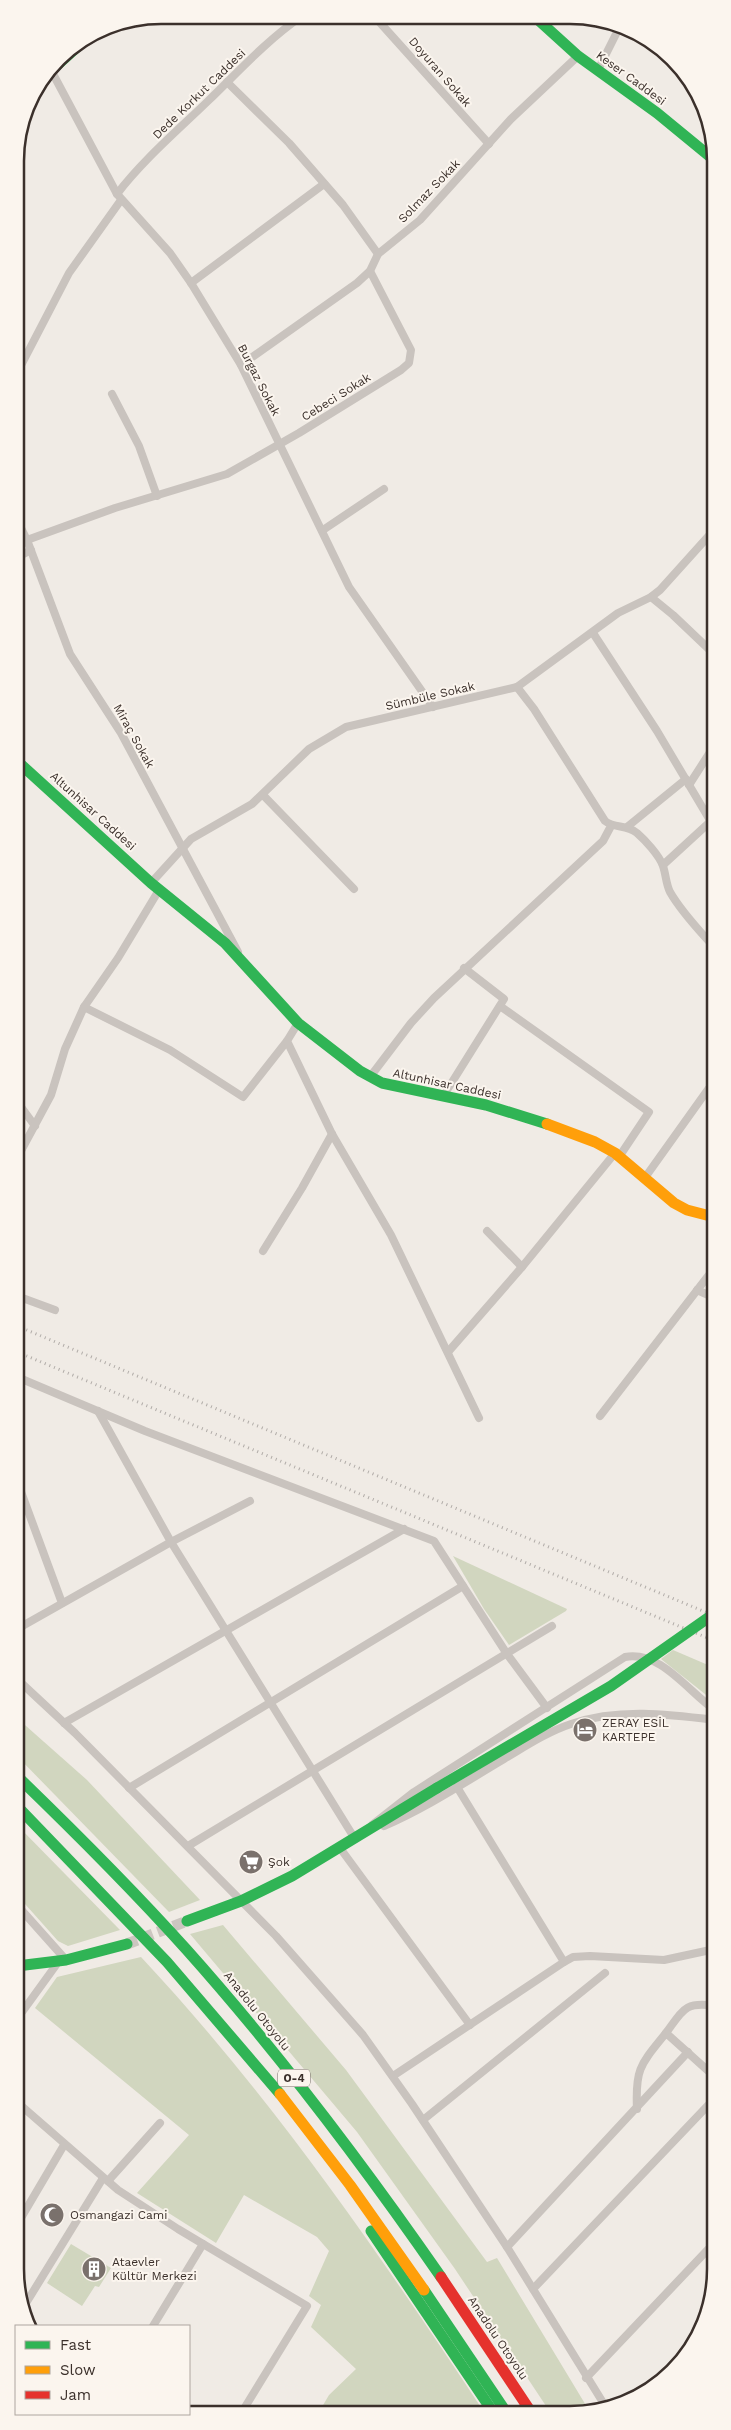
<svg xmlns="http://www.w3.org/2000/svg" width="731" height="2430" font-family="'Work Sans',sans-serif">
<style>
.green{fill:#d1d6bf}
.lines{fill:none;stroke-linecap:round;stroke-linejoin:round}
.secondary-tunnel{stroke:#ccc6c0;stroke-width:11;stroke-dasharray:11 5.5;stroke-linecap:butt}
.street{stroke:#c9c3be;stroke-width:8}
.fast{stroke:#30b455;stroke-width:11}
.slow{stroke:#ff9f0a;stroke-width:11}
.jam{stroke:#e5322d;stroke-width:11}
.rail{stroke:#b1aca8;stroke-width:3;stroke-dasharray:1 4;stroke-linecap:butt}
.fast-bridge{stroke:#30b455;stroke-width:11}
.labels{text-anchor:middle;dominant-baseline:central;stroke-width:4;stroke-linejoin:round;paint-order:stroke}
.shield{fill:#fbf5ee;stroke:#756b66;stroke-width:1}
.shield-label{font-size:11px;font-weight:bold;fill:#3b302b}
.street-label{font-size:12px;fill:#3b302b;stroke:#fbf5ee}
.poi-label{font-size:12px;fill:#3b302b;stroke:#fbf5ee;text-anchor:start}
.rim{fill:none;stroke:#3b302b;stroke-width:2.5}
</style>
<rect width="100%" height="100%" fill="#f0ebe5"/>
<!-- green -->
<g class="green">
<polygon points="453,1556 567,1609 566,1611 509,1645 484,1609"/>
<polygon points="673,1650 715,1668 715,1702 661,1659"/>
<polygon points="17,1718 87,1780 200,1900 169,1912 17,1756"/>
<polygon points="17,1825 120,1930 68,1946 58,1941 17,1895"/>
<polygon points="223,1925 346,2070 487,2262 497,2258 590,2412 550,2412 455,2269 357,2132 190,1934"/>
<path d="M141 1957C271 2096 379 2253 484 2412H319L329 2395 356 2369 311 2327 321 2305 309 2296 329 2251 317 2237 244 2195 216 2243 137 2193 189 2135 35 2008 57 1977Z"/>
<polygon points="71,2244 111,2268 99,2287 95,2286 82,2306 47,2283"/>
</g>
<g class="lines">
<!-- secondary-tunnel -->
<polyline class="secondary-tunnel" points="127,1944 187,1921"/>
<!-- street -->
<g class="street">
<polyline points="374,16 489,144"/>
<polyline points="598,70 619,28"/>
<polyline points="52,72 117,194 170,253 191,283 241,365 349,587 433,707"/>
<polyline points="227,82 289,143 343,205 378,254"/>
<path d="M117 194C143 160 177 131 208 101 238 72 267 40 302 16"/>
<polyline points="191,283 324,184"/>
<polyline points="241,365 357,283 370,271 378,254 420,220 511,119 578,56"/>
<polyline points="16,375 69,273 121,200"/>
<polyline points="112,394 139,446 157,496"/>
<polyline points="16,518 27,540 70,654 121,733 238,952"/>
<polyline points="323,530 384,489"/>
<polyline points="27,540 115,508 227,474 299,433 401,370 409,363 411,350 370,271"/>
<polyline points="16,558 31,550"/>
<polyline points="651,597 673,615 714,654"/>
<polyline points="593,633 657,731 714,827"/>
<path d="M517 687 534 709 605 821C615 829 626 824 637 833 645 840 659 855 663 866 666 875 666 884 670 892 682 913 699 930 714 947"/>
<polyline points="689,785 714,746"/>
<polyline points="263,795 354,889"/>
<polyline points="627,827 686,779"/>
<polyline points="663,865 711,821"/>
<polyline points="151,883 191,839 252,804 309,749 346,727 517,687 618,613 651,597 660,590 714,530"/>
<polyline points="500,1006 649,1112 619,1157"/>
<polyline points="84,1007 170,1050 243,1097 287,1041"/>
<polyline points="298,1023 287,1041 332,1134 391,1235 479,1418"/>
<polyline points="370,1077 411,1023 434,998 603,841 611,826"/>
<polyline points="444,1095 504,999 464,968"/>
<polyline points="16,1100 35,1126"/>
<polyline points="16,1160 51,1095 65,1049 84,1007 118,958 159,890"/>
<polyline points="644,1179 714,1081"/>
<polyline points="487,1231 522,1267"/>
<polyline points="263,1251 302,1188 332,1134"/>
<polyline points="697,1290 715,1298"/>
<polyline points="17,1296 55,1310"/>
<polyline points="448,1352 522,1267 615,1153"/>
<polyline points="17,1377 145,1431 434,1541 507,1654 547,1708"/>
<polyline points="98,1411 171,1542 355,1839"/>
<polyline points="600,1416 715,1267"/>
<polyline points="17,1481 62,1603"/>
<polyline points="17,1629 171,1542 250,1501"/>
<polyline points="17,1679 75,1733 276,1936 363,2035 412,2104 507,2247 607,2409"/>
<polyline points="64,1723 404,1529"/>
<polyline points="129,1788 463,1586"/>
<path d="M372 1825 414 1792 625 1657C661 1650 689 1693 715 1710"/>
<path d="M384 1826C426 1808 465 1782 504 1759 526 1746 547 1732 571 1724 618 1708 667 1714 715 1720"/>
<polyline points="188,1846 552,1626"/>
<polyline points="340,1848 470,2025"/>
<polyline points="17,1905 66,1960"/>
<polyline points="564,1962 573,1957 590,1956 664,1960 715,1949"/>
<polyline points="17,2019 59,1961"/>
<path d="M666 2033C683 2010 685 2001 715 2006"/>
<polyline points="393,2076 564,1962 457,1787"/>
<polyline points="18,2103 118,2190 178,2229 307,2306 242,2412"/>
<path d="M637 2109C635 2068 641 2064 666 2033L715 2077"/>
<polyline points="423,2120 605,1973"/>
<polyline points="108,2181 160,2123"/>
<polyline points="18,2223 64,2145"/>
<polyline points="507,2247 688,2052"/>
<polyline points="533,2289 715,2098"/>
<polyline points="23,2308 103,2178"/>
<polyline points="153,2326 203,2244"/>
<polyline points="586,2378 716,2241"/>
</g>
<!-- fast -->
<g class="fast">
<polyline points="535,17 578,56 657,113 713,159"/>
<polyline points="43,78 87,38"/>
<polyline points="16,760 151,883 225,943 298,1023 360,1071 382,1083 486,1105 547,1124"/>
<path d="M17 1776C75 1832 132 1889 186 1949 278 2052 362 2163 441 2277"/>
<polyline points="17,1806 167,1962 280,2094"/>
<polyline points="187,1921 241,1901 292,1876 437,1788"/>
<polyline points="17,1966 66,1960 127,1944"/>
<polyline points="371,2231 493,2412"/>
<polyline points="424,2290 506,2412"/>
</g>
<!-- slow -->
<g class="slow">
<polyline points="547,1124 595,1142 615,1153 674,1203 687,1210 714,1217"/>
<polyline points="280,2094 350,2185 424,2290"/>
</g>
<!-- jam -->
<polyline class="jam" points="441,2277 531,2412"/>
<!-- rail -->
<g class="rail">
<polyline points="17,1326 715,1616"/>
<polyline points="17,1352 715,1641"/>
</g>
<!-- fast-bridge -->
<polyline class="fast-bridge" points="437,1788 611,1686 715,1613"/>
</g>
<!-- icons -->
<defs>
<symbol id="hotel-disc" viewBox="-11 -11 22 22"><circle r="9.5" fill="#7a716c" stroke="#fbf5ee"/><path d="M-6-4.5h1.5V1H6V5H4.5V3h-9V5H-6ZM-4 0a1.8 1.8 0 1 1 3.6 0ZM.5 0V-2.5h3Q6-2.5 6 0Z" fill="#fff"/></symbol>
<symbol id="supermarket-disc" viewBox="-11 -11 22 22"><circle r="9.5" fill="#7a716c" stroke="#fbf5ee"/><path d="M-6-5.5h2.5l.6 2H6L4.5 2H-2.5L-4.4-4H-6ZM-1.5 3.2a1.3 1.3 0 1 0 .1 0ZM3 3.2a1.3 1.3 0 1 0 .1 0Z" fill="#fff"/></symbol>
<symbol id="mosque-disc" viewBox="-11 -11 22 22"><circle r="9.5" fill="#7a716c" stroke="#fbf5ee"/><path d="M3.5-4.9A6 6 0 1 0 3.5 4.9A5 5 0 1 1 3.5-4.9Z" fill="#fff"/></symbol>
<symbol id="building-disc" viewBox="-11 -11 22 22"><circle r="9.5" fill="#7a716c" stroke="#fbf5ee"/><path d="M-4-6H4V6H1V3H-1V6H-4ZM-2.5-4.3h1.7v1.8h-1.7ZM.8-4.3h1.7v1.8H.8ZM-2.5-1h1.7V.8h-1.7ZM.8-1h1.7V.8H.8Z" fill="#fff"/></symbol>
</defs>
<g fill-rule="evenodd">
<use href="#hotel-disc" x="571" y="1716" width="28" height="28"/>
<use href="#supermarket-disc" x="237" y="1848" width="28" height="28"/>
<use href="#mosque-disc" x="38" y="2201" width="28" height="28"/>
<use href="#building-disc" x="80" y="2255" width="28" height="28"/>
</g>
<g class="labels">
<!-- shield labels -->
<rect class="shield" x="278" y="2069.5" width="32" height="17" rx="4"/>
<g class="shield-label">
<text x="294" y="2078">O-4</text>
</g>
<!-- street labels -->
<g class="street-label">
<text transform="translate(440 72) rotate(49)">Doyuran Sokak</text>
<text transform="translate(631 78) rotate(36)">Keser Caddesi</text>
<text transform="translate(199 94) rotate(-44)">Dede Korkut Caddesi</text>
<text transform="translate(429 191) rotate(-46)">Solmaz Sokak</text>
<text transform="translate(259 380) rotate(63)">Burgaz Sokak</text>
<text transform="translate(336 397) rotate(-32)">Cebeci Sokak</text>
<text transform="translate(430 696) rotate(-13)">Sümbüle Sokak</text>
<text transform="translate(134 736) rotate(61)">Miraç Sokak</text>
<text transform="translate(93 811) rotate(42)">Altunhisar Caddesi</text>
<text transform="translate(447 1084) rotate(12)">Altunhisar Caddesi</text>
<text transform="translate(257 2011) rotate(51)">Anadolu Otoyolu</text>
<text transform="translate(498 2338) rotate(56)">Anadolu Otoyolu</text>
</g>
<!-- poi labels -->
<g class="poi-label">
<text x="602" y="1723">ZERAY ESİL<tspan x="602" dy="14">KARTEPE</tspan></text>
<text x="268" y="1862">Şok</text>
<text x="70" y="2215">Osmangazi Cami</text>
<text x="112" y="2262">Ataevler<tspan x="112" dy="14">Kültür Merkezi</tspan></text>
</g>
</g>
<!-- crop -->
<path d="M0 0H731V2430H0ZM161 24H570A137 137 0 0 1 707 161V2269A137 137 0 0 1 570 2406H161A137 137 0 0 1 24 2269V161A137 137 0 0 1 161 24Z" fill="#fbf5ee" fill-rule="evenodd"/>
<path class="rim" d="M161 24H570A137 137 0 0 1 707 161V2269A137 137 0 0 1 570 2406H161A137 137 0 0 1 24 2269V161A137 137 0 0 1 161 24Z"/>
<!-- legend -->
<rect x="15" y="2325" width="175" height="90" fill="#fbf5ee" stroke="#aea6a0"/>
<rect x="25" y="2341" width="25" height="8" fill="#30b455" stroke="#aea6a0"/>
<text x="60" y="2350" font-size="15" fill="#3b302b">Fast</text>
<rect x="25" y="2366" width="25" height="8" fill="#ff9f0a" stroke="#aea6a0"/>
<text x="60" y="2375" font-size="15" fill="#3b302b">Slow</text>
<rect x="25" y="2391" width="25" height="8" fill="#e5322d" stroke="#aea6a0"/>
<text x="60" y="2400" font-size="15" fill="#3b302b">Jam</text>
</svg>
